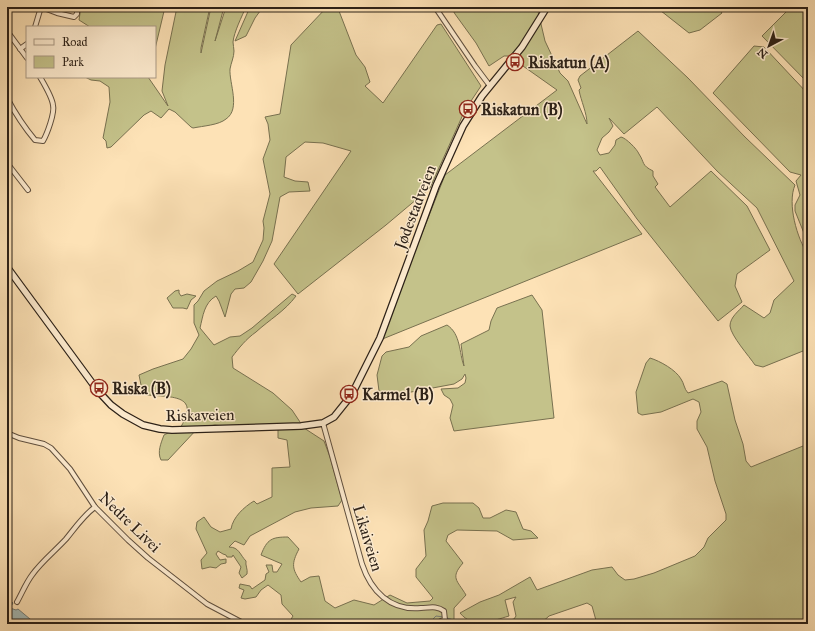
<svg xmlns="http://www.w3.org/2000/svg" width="815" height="631" font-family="'IM FELL Great Primer',serif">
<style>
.green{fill:#c4c28a;stroke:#787150}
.water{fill:#a4bbb8;stroke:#747d78}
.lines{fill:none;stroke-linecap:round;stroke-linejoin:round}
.stream{stroke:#747d78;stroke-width:1}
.minor-casing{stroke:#60503f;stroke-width:6}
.secondary-casing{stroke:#2b2017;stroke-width:8}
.minor{stroke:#feecd0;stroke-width:4}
.secondary{stroke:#feecd0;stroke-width:5.5}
.labels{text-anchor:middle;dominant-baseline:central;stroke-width:3;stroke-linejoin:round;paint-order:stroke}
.poi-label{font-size:16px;font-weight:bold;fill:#2b2017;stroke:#feecd0;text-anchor:start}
.street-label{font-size:16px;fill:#2b2017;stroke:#feecd0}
</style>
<rect width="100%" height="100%" fill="#fde2b6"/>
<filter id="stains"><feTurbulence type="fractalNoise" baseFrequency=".005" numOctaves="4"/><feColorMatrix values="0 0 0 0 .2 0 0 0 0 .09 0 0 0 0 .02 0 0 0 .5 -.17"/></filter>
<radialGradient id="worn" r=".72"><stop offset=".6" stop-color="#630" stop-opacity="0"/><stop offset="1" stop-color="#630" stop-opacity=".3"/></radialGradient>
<!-- green -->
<g class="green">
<polygon points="81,7 165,7 155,49 155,27 90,27 79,20"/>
<path d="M177 7H210L201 48V53L211 7H224L215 41 226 7H246C242 16 234 32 233 42 233 45 234 48 234 51 234 57 231 63 230 69 229 83 241 109 226 119 219 125 203 126 193 128L191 127 175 112 169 109 161 118 151 111 144 115 111 147 107 148 106 141 103 138 110 102 109 87 100 81 91 80 85 77H148L168 106 162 91 165 65Z"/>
<polygon points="250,7 263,7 255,18 246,36 235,41"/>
<path d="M327 7H341L339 11 356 55 365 67 370 82 365 86 383 103 437 25 441 24 481 86 465 110 430 188 386 225 298 294 274 264 351 151 323 143 305 142 286 157 284 177 295 181 308 182 310 191 289 192 280 197 272 241 263 261 251 282 244 288 235 289 231 294 225 317 219 301 216 296C204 303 203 316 200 328L214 345 230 337 240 336 252 328 292 294 296 296C285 311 269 320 256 332 246 339 239 348 232 357L233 368 273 393 292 410 304 428 324 441 330 457 342 500 338 506 311 508 295 512 250 536 244 545 235 541 229 547C239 547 240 555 246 561 245 565 248 569 247 574L242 578 239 573 241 567 233 555 232 557H227L226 555 223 554 218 551 216 554 220 560 226 559V563L221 564 216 568 210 567 202 569 201 560 207 553 196 529 197 522 204 517 211 527 220 532 231 529C233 517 244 507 254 501L257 504 272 497V468L290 467 287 440 278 438V424L231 427 215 425 198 428 168 460H161C157 452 161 443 164 435L170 432 177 433C202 396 177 397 147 395L142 390 139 375 153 369 183 359 191 349 199 335 194 323V305L198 301 204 291 217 281 238 271 253 262 263 240 264 228 263 221 270 194 263 159 270 140 268 124 265 117 280 114 291 45Z"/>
<path d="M451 7H537L545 41 560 73 568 81 587 124C587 113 581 101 579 90L581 88 578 80 580 76 638 31 688 78 745 137 795 185C787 204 797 238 808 255V349L763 367 755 365C749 356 731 336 730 326 730 317 739 311 744 305L764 318 770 313 774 300 794 281 757 208 717 171 657 107 624 134 609 118 613 126 609 132 602 138 597 150 600 155 609 153 615 145 616 140 621 137C626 138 637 149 639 154 645 163 641 165 653 171V176L658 184 655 187 670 207 711 171 747 206 770 250 737 274 735 286 742 302 718 321 637 219 600 167 596 171H593L642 234 380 340 445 175 557 90 523 66H511L508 56H504L489 66 476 43 455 14Z"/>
<polygon points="656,7 718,7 722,13 700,30 689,33"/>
<polygon points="791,7 808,7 808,83 762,36"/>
<polygon points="754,46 764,47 808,94 808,171 805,173 808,173 808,243 795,211 795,205 800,195 796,181 801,175 790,172 713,93"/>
<polygon points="179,290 179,293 181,296 187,294 196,296 191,300 187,309 183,308 173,308 167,298 175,291"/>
<path d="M532 295 542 310 554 418 454 431 450 418 453 405 450 399 444 395 441 389 458 388 465 383 466 378 465 374 462 379 454 384 395 395 379 391 377 375 382 356 386 352 409 347 421 336 447 325C461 334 459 353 464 366L461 344 489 330 491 321 497 308Z"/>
<path d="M650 358C660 361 676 370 681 379 684 383 684 389 688 393L722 381 727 384 735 420 743 444 746 461 751 467 808 444V624H597L592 606 587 603 549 616 540 624H495L514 619 516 616 513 602 516 597 505 600 509 616C492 621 473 629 460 613L480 602 499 595 530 577 537 590 592 570 612 567 618 575 625 580 634 579 654 573 695 556 704 547 708 538 726 520V514L715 481 707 447 697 429V421L701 412 699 402 693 399 661 412 642 415 638 413 636 392 646 363Z"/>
<path d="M443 503H473L479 508 483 518H490L506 510 516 512 523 529 531 531 538 538 513 540 497 531 457 530 448 535 446 541 463 563C450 578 457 580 466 595L454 608V619L450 624H449L446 616 436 624H288L293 616 282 604 281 595 268 585 261 590 256 597 245 599 241 598 244 590 239 588 240 584 250 586 252 589 265 580 266 574 269 572 266 565H272L273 572H277L282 564 261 555C267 539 272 537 288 537L299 549C291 564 292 569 301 582L310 577 319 576 325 601 335 608 354 600 374 605 390 595 407 603 430 601 433 598 416 577V569L426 556 424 530 428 521 432 506Z"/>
</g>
<!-- water -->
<polygon class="water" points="7,598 13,603 10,608 16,610 18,609 36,624 7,624"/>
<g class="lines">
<!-- stream -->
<g class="stream">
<polyline points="447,618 467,624"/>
<polyline points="428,624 436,616 444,617"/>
<polyline points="523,624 531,623"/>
</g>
<defs>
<g id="minor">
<polyline points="41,7 57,13 74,17 77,14 77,7"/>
<polyline points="435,7 475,66 490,86"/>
<polyline points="35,27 41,7"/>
<polyline points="7,31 27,58"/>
<polyline points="20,49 27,44"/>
<path d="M7 98C15 113 24 127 35 140L43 141C47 134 55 113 53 105 52 97 44 84 40 77"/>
<polyline points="7,163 28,190"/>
<path d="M323 423 362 564C371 591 390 611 421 608 429 608 436 605 444 611L445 620 441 621 437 624"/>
<polyline points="7,433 19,438 44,444 51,448 70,469 95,507 128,540 148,558 207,604 245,624"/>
<path d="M17 602C22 593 26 583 32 575 41 562 55 551 66 539 75 528 83 516 95 507"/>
</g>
<polyline id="secondary" points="7,267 98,391 111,405 123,414 143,425 160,429 172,430 301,426 323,423 334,417 346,402 355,388 380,338 436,186 463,126 482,96 522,47 547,7"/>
</defs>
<!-- minor casing -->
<use href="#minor" class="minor-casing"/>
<!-- secondary casing -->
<use href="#secondary" class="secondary-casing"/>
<!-- minor -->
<use href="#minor" class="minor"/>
<!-- secondary -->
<use href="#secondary" class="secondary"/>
</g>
<!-- icons -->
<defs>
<symbol id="bus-ring" viewBox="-11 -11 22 22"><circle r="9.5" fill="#feecd0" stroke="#8f2418" stroke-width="1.5"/><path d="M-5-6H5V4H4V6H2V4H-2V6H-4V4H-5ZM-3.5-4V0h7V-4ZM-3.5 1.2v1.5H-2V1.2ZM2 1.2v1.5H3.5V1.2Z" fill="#8f2418"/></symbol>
</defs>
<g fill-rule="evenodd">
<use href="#bus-ring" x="505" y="52" width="20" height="20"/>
<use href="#bus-ring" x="458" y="99" width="20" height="20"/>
<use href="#bus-ring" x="89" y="378" width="20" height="20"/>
<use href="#bus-ring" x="339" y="384" width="20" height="20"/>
</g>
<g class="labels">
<!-- poi labels -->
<g class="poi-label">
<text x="528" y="62">Riskatun (A)</text>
<text x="481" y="109">Riskatun (B)</text>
<text x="112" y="388">Riska (B)</text>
<text x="362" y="394">Karmel (B)</text>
</g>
<!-- street labels -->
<g class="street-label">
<text transform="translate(415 207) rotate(-69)">Jødestadveien</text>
<text transform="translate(200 415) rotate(-1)">Riskaveien</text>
<text transform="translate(130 522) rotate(44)">Nedre Livei</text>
<text transform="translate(368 538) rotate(73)">Likaiveien</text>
</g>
</g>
<!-- margin -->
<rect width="815" height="631" fill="none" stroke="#fde2b6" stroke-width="24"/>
<rect x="8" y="8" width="799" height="615" fill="none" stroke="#2b2017" stroke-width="2"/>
<rect x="12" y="12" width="791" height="607" fill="none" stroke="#2b2017"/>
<!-- legend -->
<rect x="26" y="26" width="130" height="52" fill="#feecd0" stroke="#aa9a86"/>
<rect x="34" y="39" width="20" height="6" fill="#feecd0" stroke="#aa9a86"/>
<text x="62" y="46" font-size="12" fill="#2b2017">Road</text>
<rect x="34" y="56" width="20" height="12" fill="#c4c28a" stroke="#aa9a86"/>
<text x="62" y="66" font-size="12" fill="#2b2017">Park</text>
<!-- north arrow -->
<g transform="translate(769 46) rotate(221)" stroke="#feecd0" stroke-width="3" paint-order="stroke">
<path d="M0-3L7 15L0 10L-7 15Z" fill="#2b2017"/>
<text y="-6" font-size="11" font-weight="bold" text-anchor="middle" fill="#2b2017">N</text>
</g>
<rect width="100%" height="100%" filter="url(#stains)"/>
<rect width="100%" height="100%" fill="url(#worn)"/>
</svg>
